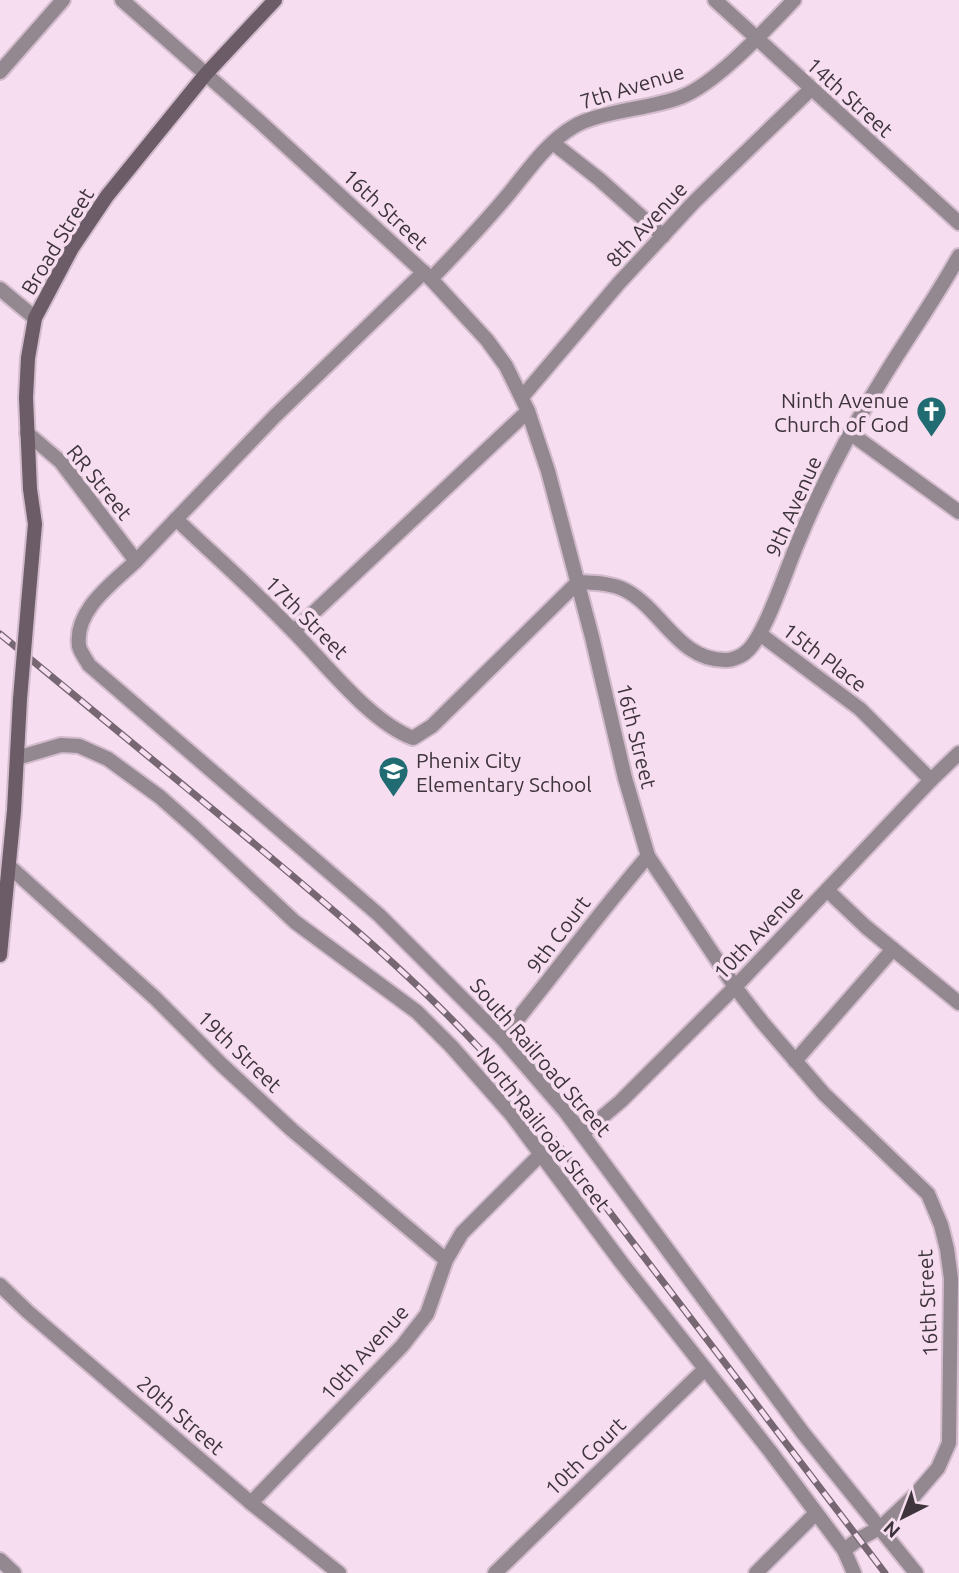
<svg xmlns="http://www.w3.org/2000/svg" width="959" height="1573" font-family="Ubuntu,sans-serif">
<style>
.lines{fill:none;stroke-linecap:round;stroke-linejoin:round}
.minor-casing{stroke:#d2bbcc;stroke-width:18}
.tertiary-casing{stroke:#d2bbcc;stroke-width:18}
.secondary-casing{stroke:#d2bbcc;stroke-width:18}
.minor{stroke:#938890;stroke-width:14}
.tertiary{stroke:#938890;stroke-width:14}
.secondary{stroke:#6b5c67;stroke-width:14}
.rail-casing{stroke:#766772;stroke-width:7}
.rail{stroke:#f7ddf0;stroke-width:4.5;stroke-dasharray:13;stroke-linecap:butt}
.secondary-bridge-casing{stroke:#d2bbcc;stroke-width:18;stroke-linecap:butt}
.secondary-bridge{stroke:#6b5c67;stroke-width:14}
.labels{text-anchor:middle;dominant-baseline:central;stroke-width:7;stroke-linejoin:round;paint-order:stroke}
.street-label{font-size:21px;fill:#3e343c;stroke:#f7ddf0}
.poi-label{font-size:21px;fill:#3e343c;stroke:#f7ddf0;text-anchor:end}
</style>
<rect width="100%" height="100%" fill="#f7ddf0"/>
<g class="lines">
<defs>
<g id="minor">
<polyline points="122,0 259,121 431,279 487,340 506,366 528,411 548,471 592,637 625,778 648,856 735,987 762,1022 824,1094 928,1194 941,1225 947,1249 951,1279 949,1443 938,1468 914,1496 881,1527 859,1539 844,1550"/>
<polyline points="0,72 63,0"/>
<polyline points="553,143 599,179 663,236"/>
<path d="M431 279C457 252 483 225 507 196 527 172 546 143 573 127 599 111 650 109 681 97 717 83 767 28 794 0"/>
<polyline points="0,289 35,318"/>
<polyline points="522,397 619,283 694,202 811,89"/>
<polyline points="850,433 959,512"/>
<path d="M176 519C215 556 256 592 293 631 326 664 370 722 413 738L432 726 578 582C594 583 611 583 625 590 662 609 679 662 727 660 732 660 742 656 746 652 765 637 787 567 798 542 822 483 852 427 886 373 910 334 937 296 959 256"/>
<polyline points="136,561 275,416 424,272"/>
<polyline points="294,631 528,411"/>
<polyline points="760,634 860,709 931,780"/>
<polyline points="17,758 61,745 79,746 108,759 160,797 196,829 295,922 417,1012 451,1046 511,1114 621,1262 770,1451 844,1550 854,1573"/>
<polyline points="10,867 155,998 222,1065 292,1130 446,1260"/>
<polyline points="827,890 866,927 959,1003"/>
<path d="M502 1038C552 978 597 915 648 856"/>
<polyline points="795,1061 893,949"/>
<polyline points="582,1134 621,1101 735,987 931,780 959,753"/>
<polyline points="0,1285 28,1312 251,1503 339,1573"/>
<polyline points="251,1503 402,1346 427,1314 446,1260 462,1233 541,1154"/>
<polyline points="0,1560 14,1573"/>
<polyline points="495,1573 705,1369"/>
<polyline points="756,1573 816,1513"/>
</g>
<g id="tertiary">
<polyline points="715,0 959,223"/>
<path d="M27 433 61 462 136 561C113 583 74 610 79 646 80 652 86 659 89 665L379 915 502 1038 565 1111 803 1433 916 1573"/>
</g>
<g id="secondary">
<polyline points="28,604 35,524 30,489 26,398 28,358 35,318 72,248 107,196 205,75 275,0"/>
<polyline points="0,955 14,811 20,699"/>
</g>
</defs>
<!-- minor casing -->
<use href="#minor" class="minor-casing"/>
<!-- tertiary casing -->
<use href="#tertiary" class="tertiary-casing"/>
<!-- secondary casing -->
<use href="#secondary" class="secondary-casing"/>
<!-- minor -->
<use href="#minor" class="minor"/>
<!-- tertiary -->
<use href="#tertiary" class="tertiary"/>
<!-- secondary -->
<use href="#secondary" class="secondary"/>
<defs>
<path id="rail" d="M0 634C82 701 163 769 245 836 342 917 438 996 519 1093L885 1573"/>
</defs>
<!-- rail casing -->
<use href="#rail" class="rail-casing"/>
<!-- rail -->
<use href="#rail" class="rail"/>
<defs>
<polyline id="secondary-bridge" points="20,699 28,604"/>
</defs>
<!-- secondary-bridge casing -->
<use href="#secondary-bridge" class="secondary-bridge-casing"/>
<!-- secondary-bridge -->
<use href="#secondary-bridge" class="secondary-bridge"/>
</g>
<!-- icons -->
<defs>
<symbol id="church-pin" viewBox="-11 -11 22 30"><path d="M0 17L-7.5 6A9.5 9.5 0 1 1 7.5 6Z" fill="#216c73" stroke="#f7ddf0"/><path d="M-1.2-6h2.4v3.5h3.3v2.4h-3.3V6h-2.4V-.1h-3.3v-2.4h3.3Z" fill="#fff"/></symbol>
<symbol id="school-pin" viewBox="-11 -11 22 30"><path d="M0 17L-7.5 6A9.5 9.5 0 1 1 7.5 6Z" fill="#216c73" stroke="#f7ddf0"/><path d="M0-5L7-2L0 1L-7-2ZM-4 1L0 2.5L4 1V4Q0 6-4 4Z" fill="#fff"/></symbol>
</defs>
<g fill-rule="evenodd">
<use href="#church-pin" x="914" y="394" width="35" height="47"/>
<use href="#school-pin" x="376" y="754" width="35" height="47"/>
</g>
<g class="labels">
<!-- street labels -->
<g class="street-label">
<text transform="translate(632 86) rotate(-17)">7th Avenue</text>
<text transform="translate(850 97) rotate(42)">14th Street</text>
<text transform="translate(386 209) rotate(43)">16th Street</text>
<text transform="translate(646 224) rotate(-47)">8th Avenue</text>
<text transform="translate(57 241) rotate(-59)">Broad Street</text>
<text transform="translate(100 482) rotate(51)">RR Street</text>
<text transform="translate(793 506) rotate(-66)">9th Avenue</text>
<text transform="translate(307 617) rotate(45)">17th Street</text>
<text transform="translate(825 657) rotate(37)">15th Place</text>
<text transform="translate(637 736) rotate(76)">16th Street</text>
<text transform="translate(758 932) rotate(-47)">10th Avenue</text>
<text transform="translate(558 934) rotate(-53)">9th Court</text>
<text transform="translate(240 1051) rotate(44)">19th Street</text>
<text transform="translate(541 1057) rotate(49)">South Railroad Street</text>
<text transform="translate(544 1129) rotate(52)">North Railroad Street</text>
<text transform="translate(927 1303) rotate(-93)">16th Street</text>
<text transform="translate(364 1352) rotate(-48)">10th Avenue</text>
<text transform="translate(181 1415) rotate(41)">20th Street</text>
<text transform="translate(585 1456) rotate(-44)">10th Court</text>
</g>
<!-- poi labels -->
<g class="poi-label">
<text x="909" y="400">Ninth Avenue<tspan x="909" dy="24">Church of God</tspan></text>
<text x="416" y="760" text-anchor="start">Phenix City<tspan x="416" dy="24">Elementary School</tspan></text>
</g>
</g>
<!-- north arrow -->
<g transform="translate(903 1517) rotate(222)" stroke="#f7ddf0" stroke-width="5" paint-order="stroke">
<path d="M0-5L12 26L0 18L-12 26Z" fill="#3e343c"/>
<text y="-10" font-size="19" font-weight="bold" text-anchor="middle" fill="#3e343c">N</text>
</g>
</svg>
